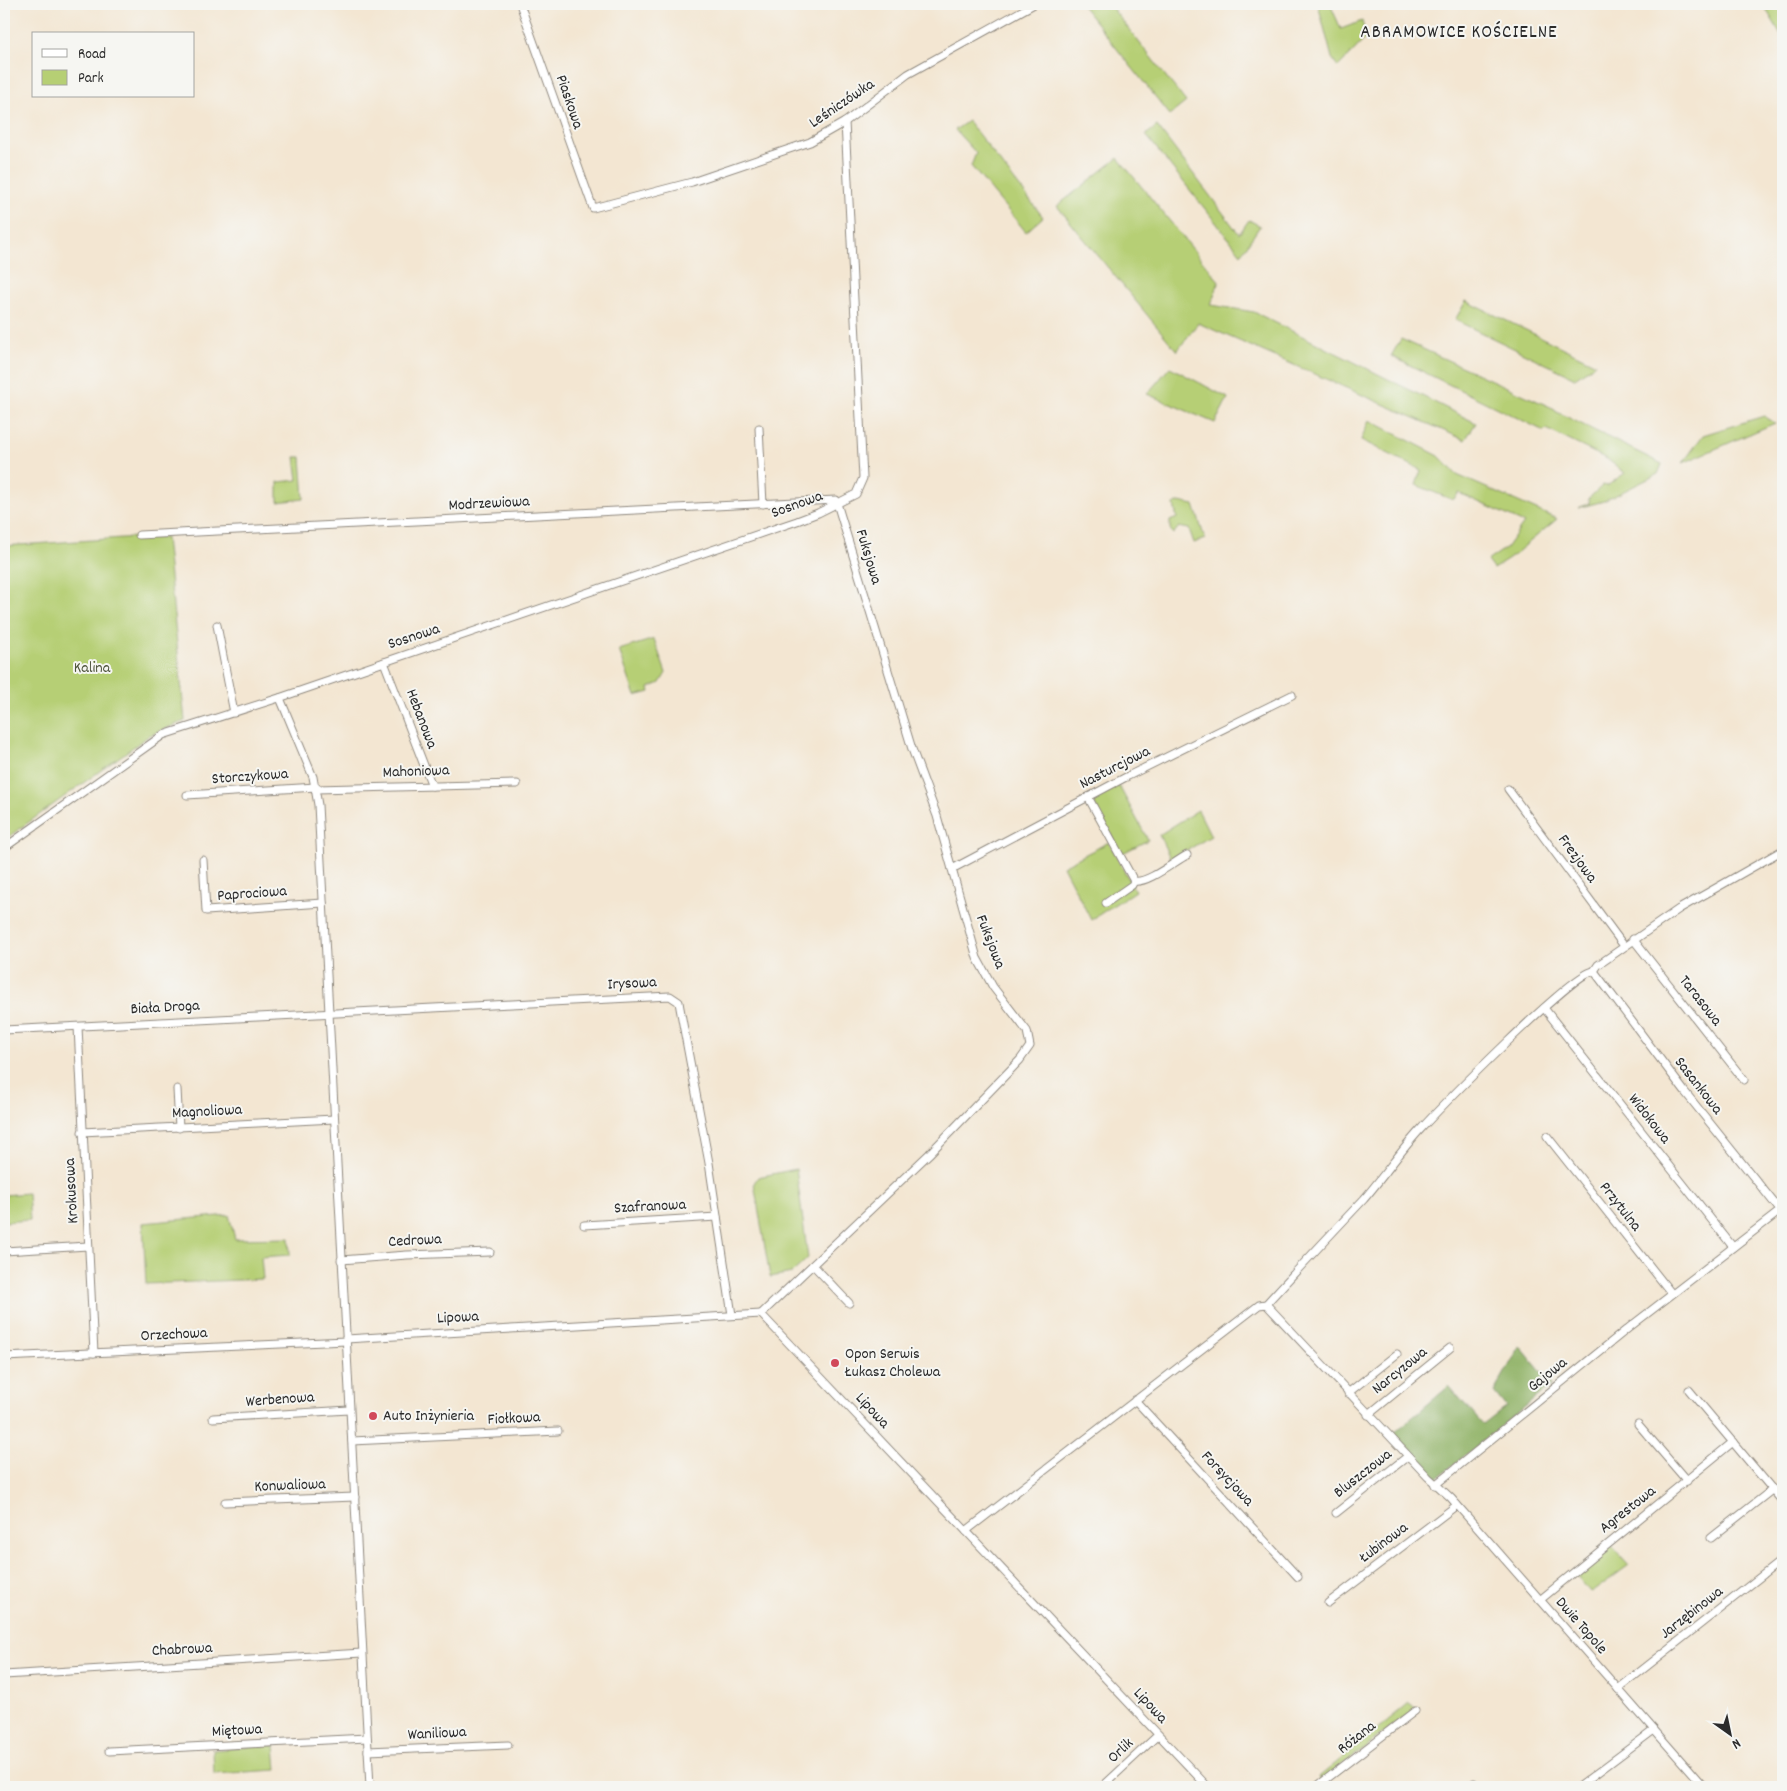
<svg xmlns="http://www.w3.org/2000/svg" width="1787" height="1791" font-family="Dekko,sans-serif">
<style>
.green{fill:#b6cf74;stroke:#707d50}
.forest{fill:#90b266;stroke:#5e6e48}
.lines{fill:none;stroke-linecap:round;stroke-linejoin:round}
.street-casing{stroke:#8f887e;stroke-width:9}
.street{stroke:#fff;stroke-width:7}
.poi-dot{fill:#d1495b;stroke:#f6f6f2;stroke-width:2}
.labels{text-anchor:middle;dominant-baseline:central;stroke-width:4;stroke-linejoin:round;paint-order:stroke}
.street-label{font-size:16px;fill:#2b2b2b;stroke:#f6f6f2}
.park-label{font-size:16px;fill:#4e543d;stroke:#f6f6f2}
.poi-label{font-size:16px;fill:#2b2b2b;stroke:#f6f6f2;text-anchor:start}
.quarter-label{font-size:19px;letter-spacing:1px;fill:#2b2b2b;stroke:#f6f6f2}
</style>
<rect width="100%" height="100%" fill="#f6f6f2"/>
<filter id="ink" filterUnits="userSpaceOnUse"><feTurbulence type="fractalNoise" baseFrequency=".02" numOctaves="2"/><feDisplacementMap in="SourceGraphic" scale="10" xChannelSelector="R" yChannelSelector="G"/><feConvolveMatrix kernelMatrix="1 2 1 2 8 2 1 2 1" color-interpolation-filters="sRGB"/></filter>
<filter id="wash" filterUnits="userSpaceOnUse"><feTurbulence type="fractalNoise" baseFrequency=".0096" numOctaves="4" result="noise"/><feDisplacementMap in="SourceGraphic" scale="20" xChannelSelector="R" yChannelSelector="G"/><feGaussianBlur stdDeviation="1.12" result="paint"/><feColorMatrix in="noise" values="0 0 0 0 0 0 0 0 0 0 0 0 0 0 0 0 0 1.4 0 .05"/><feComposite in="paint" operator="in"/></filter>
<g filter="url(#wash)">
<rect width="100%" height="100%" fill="#f3e6d2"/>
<!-- green -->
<g class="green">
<polygon points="1081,4 1109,4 1186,102 1170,115"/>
<polygon points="1318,4 1330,4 1341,29 1362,21 1366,38 1338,67 1332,58"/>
<polygon points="1763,4 1778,4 1783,13 1783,38"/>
<polygon points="968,121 1043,217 1026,232 971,166 976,153 955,130"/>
<polygon points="1157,126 1239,234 1249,220 1260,226 1241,254 1146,135"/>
<polygon points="1118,158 1219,281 1211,305 1254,312 1476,423 1465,440 1198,323 1177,351 1057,206"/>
<polygon points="1466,301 1594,363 1595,364 1575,378 1455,320"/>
<polygon points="1401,339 1555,409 1555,411 1662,464 1658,474 1604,501 1578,508 1590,503 1588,499 1603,485 1607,486 1625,473 1607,459 1546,429 1544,431 1391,356"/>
<polygon points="1170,367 1228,398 1215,423 1147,394"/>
<polygon points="1764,416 1775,423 1683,463 1703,435"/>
<polygon points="1369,420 1439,456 1457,475 1557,519 1509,559 1493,569 1487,561 1506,548 1524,523 1459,493 1453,500 1416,485 1421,470 1361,440"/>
<polygon points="295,457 301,457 304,499 278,502 278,482 298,480"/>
<polygon points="1179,502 1194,505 1205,539 1194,543 1189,529 1179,527 1173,534 1170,529 1170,521 1177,518 1174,505"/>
<polygon points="137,537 166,538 185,721 150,735 4,840 4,546"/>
<polygon points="654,639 666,673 660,683 649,688 650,692 635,696 619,650"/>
<polygon points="1118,784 1148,840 1121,854 1091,798"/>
<polygon points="1198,810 1211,836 1171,860 1159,835"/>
<polygon points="1109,842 1135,891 1091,920 1063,866"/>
<polygon points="796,1169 808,1258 792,1273 770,1277 754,1183 758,1177"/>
<polygon points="28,1193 30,1220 4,1222 4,1195"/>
<polygon points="229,1215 235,1239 289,1238 290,1255 261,1257 263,1279 146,1284 143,1223"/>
<polygon points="1611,1545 1629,1565 1591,1593 1576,1575"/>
<polygon points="1409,1703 1416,1708 1321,1781 1319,1777"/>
<polygon points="275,1745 277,1770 214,1774 213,1750"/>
</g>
<!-- forest -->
<polygon class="forest" points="1520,1346 1552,1385 1436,1479 1393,1434 1449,1386 1483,1425 1506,1407 1494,1392"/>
</g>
<g filter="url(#ink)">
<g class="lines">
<defs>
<g id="street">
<polyline points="520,4 593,208 692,182 810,142 845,122 908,74 1034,4"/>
<polyline points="759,428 763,504"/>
<polyline points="139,535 836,500 912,749 937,816 977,958 993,987 1027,1031 1030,1046 1020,1060 929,1154 761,1314"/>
<polyline points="217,625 234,713"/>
<polyline points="384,662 432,786"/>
<polyline points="280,698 313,777 318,805 370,1787"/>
<polyline points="316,789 517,784"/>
<polyline points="1508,789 1624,946"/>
<polyline points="187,795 316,787"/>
<polyline points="1088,797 1134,881"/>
<polyline points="4,848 163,735 279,698 797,521 818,513 856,494 863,478 845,122"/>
<polyline points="203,860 206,911 323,903"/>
<polyline points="952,869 1128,776 1292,695"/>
<path d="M1134 881C1147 884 1174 862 1187 855"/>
<polyline points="1106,903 1132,885 1134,881"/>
<polyline points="1633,939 1744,1080"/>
<polyline points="1594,971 1685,1092 1783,1214"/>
<polyline points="1594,971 1598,965 1679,909 1783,850"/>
<polyline points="1544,1008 1733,1247"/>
<polyline points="78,1027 94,1353"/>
<polyline points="4,1030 670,996 679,1002 680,1008 709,1163 732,1315"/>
<polyline points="177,1089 179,1128"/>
<polyline points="82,1132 334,1119"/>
<polyline points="1547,1136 1672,1294"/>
<polyline points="584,1225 717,1217"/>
<polyline points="4,1251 88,1246"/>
<polyline points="341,1260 407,1255 490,1252"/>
<polyline points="813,1265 849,1303"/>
<polyline points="1266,1304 1428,1477 1451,1498 1704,1787"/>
<polyline points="346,1339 761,1314 1208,1787"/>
<polyline points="4,1344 5,1357"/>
<polyline points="4,1357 346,1341"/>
<polyline points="1689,1390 1783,1502"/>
<polyline points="1348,1393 1397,1354"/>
<polyline points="1135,1400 1298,1577"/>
<polyline points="1368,1415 1450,1348"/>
<polyline points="213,1418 349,1410"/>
<polyline points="1638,1424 1687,1481"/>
<polyline points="352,1441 558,1431"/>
<polyline points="1435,1485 1631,1326 1780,1211"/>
<polyline points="225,1502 355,1497"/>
<polyline points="1336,1513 1408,1456"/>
<path d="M966 1531 1259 1305 1266 1304C1298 1269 1331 1234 1364 1199 1383 1177 1399 1153 1419 1131 1440 1108 1574 971 1594 971"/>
<polyline points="1711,1538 1773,1489"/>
<polyline points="1540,1600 1733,1442"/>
<polyline points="1328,1603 1457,1505"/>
<polyline points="4,1675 362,1653"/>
<polyline points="1618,1689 1783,1559"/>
<polyline points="109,1751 367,1738"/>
<polyline points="368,1751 508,1745"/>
<polyline points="1102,1787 1158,1735"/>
<polyline points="1316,1787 1415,1711"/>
<polyline points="1469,1787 1474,1783"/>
<polyline points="1578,1787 1654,1730"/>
</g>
</defs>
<!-- street casing -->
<use href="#street" class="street-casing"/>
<!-- street -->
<use href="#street" class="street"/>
</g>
</g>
<!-- markers -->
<g class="poi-dot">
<circle cx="835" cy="1363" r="5"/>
<circle cx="373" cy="1416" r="5"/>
</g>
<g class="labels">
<!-- street labels -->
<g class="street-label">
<text transform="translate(569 102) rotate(71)">Piaskowa</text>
<text transform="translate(842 104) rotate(-34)">Leśniczówka</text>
<text transform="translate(489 504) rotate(-3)">Modrzewiowa</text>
<text transform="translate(797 505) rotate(-20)">Sosnowa</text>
<text transform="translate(868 557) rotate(73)">Fuksjowa</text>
<text transform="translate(414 637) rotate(-18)">Sosnowa</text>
<text transform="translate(421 719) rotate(69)">Hebanowa</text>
<text transform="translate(1115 768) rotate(-27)">Nasturcjowa</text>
<text transform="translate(416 772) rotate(-2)">Mahoniowa</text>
<text transform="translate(250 777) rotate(-4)">Storczykowa</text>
<text transform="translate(1577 859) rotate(54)">Frezjowa</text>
<text transform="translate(252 894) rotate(-4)">Paprociowa</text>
<text transform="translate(990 942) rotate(69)">Fuksjowa</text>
<text transform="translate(632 984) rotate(-3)">Irysowa</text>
<text transform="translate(1700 1001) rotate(52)">Tarasowa</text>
<text transform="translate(165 1008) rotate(-3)">Biała Droga</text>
<text transform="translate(1698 1086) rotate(52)">Sasankowa</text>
<text transform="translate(207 1112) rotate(-3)">Magnoliowa</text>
<text transform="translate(1649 1119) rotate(52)">Widokowa</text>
<text transform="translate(72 1191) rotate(-93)">Krokusowa</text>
<text transform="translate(650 1207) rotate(-3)">Szafranowa</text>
<text transform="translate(1620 1207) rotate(52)">Przytulna</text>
<text transform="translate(415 1241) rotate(-3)">Cedrowa</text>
<text transform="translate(458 1318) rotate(-3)">Lipowa</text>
<text transform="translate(174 1335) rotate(-3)">Orzechowa</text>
<text transform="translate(1400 1371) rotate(-39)">Narcyzowa</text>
<text transform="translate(1548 1375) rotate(-39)">Gajowa</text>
<text transform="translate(280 1400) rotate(-4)">Werbenowa</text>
<text transform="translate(872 1411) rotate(47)">Lipowa</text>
<text transform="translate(514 1419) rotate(-3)">Fiołkowa</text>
<text transform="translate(1363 1474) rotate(-38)">Bluszczowa</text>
<text transform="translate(1227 1479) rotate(47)">Forsycjowa</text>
<text transform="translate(290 1486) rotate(-2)">Konwaliowa</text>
<text transform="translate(1628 1510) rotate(-38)">Agrestowa</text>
<text transform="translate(1384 1543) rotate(-37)">Łubinowa</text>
<text transform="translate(1692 1613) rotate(-38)">Jarzębinowa</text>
<text transform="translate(1581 1626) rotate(49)">Dwie Topole</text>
<text transform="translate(182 1650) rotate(-3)">Chabrowa</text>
<text transform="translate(1150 1706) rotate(47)">Lipowa</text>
<text transform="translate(237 1731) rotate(-3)">Miętowa</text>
<text transform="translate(437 1734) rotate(-3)">Waniliowa</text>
<text transform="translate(1357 1738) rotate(-38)">Różana</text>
<text transform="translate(1121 1751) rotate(-43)">Orlik</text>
</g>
<!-- park labels -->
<g class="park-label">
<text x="92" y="668">Kalina</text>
</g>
<!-- poi labels -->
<g class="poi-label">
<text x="845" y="1354">Opon Serwis<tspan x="845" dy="18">Łukasz Cholewa</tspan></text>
<text x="383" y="1416">Auto Inżynieria</text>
</g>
<!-- quarter labels -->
<g class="quarter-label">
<text x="1459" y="33">ABRAMOWICE KOŚCIELNE</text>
</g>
</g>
<!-- margin -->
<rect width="1787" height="1791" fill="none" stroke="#f6f6f2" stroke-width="20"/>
<!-- legend -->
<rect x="32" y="32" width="162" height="65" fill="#f6f6f2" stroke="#a5a5a2"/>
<rect x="42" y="49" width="25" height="8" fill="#ffffff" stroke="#a5a5a2"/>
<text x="78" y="58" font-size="15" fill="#2b2b2b">Road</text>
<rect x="42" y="70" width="25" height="15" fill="#b6cf74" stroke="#a5a5a2"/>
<text x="78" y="82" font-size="15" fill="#2b2b2b">Park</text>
<!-- north arrow -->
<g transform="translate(1730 1734) rotate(147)" stroke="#f6f6f2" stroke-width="4" paint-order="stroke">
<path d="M0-4L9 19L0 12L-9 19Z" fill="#2b2b2b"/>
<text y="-8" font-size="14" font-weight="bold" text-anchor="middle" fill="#2b2b2b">N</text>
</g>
</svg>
